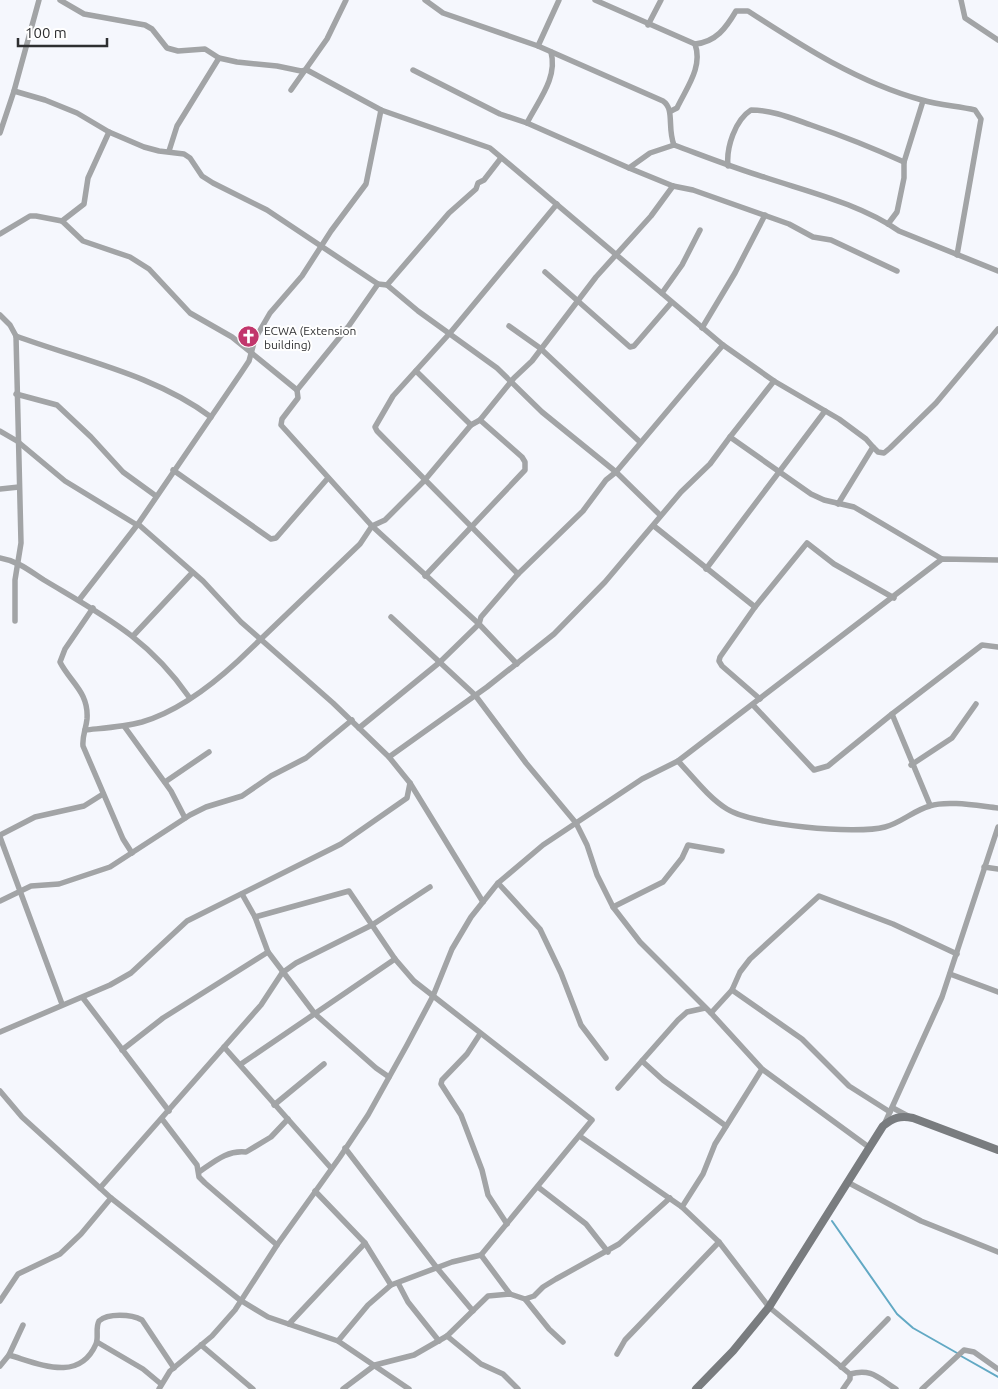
<svg xmlns="http://www.w3.org/2000/svg" width="998" height="1389" font-family="Ubuntu,sans-serif">
<style>
.lines{fill:none;stroke-linecap:round;stroke-linejoin:round}
.stream{stroke:#62a9c4;stroke-width:2}
.street{stroke:#a2a4a6;stroke-width:5.5}
.secondary{stroke:#797c7f;stroke-width:8}
.labels{text-anchor:middle;dominant-baseline:central;stroke-width:4;stroke-linejoin:round;paint-order:stroke}
.poi-label{font-size:12px;fill:#2e2f31;stroke:#fff;text-anchor:start}
</style>
<rect width="100%" height="100%" fill="#f5f7fd"/>
<g class="lines">
<!-- stream -->
<g class="stream">
<polyline points="832,1221 897,1314 913,1328 957,1353"/>
<polyline points="961,1356 998,1377"/>
</g>
<!-- street -->
<g class="street">
<polyline points="60,0 84,14 145,25 152,29 167,48 178,51 205,49 219,58 237,62 277,66 301,71 307,70 381,110 490,148 723,345 774,381 839,419 866,439 873,447"/>
<path d="M425 0 443 13 538 46 663 101C675 109 667 128 674 145"/>
<path d="M595 0 695 44C716 42 726 28 736 11H748C802 46 859 83 922 100 939 105 957 106 975 110L981 119 957 255"/>
<polyline points="961,0 965,18 998,40"/>
<polyline points="648,25 661,0"/>
<polyline points="538,46 559,0"/>
<path d="M413 70 500 114 527 123 629 168 650 153 674 145C704 156 734 168 764 177 809 192 860 204 899 231L998 271"/>
<polyline points="291,90 327,39 346,0"/>
<polyline points="14,91 45,100 77,113 109,132 144,147 159,151 184,154 190,158 202,176 213,183 267,210 378,284 387,285 418,311 497,368 542,412 616,472 660,515"/>
<path d="M671 111 677 108C687 87 703 67 695 44"/>
<path d="M527 123C538 101 558 78 551 52"/>
<polyline points="0,133 14,91 39,0"/>
<polyline points="169,151 177,126 219,58"/>
<path d="M728 166C726 148 735 120 751 110 772 110 791 118 811 125 843 136 873 148 904 162"/>
<polyline points="629,168 673,186 693,190 789,224 813,237 831,240 897,271"/>
<polyline points="62,221 84,204 88,178 109,132"/>
<polyline points="888,224 897,212 904,178 904,162 923,101"/>
<polyline points="0,234 30,216 36,216 62,221 83,241 130,257 149,269 190,313 232,337 297,390"/>
<polyline points="545,272 630,347 634,346 671,303"/>
<polyline points="378,284 348,327 297,390 298,398 282,419 281,425 372,526 479,624 517,664"/>
<polyline points="387,285 449,213 476,189 478,183 484,180 501,158"/>
<polyline points="662,293 682,265 700,230"/>
<polyline points="0,315 10,325 16,336 21,543 15,580 15,621"/>
<polyline points="509,326 540,348 640,442"/>
<polyline points="702,328 735,273 765,215"/>
<path d="M16 336C81 360 155 375 211 417"/>
<polyline points="416,371 471,425"/>
<polyline points="16,394 57,405 91,437 123,472 156,496"/>
<polyline points="0,431 17,441 65,481 137,525"/>
<polyline points="730,437 774,381"/>
<polyline points="173,470 271,539 276,538 328,478"/>
<polyline points="0,489 19,487"/>
<polyline points="838,504 873,447 878,452 884,453 890,448 936,403 998,329"/>
<polyline points="138,524 203,581 241,622 333,703 389,757 410,783 483,902"/>
<polyline points="654,526 755,607"/>
<path d="M0 558C18 561 30 571 44 580 104 616 148 638 189 697"/>
<polyline points="706,569 825,411"/>
<polyline points="518,574 377,431 375,427 393,396 450,333 557,204"/>
<polyline points="425,576 525,470 525,462 522,457 480,420"/>
<polyline points="79,600 138,524 241,373 249,361 255,339 270,313 302,276 331,231 366,184 381,110"/>
<path d="M93 608 65 649 60 662C70 682 89 692 87 719 86 729 82 736 83 746L123 839 132 853"/>
<polyline points="391,617 475,695 526,763 576,823 587,845 597,875 613,907 640,942 711,1013 762,1069 870,1148"/>
<polyline points="133,636 192,573"/>
<polyline points="760,699 722,666 719,661 720,657 755,607 807,543 834,564 894,598"/>
<polyline points="753,705 814,770 828,766 892,714 982,645 998,647"/>
<polyline points="892,714 930,805"/>
<polyline points="124,726 171,791 185,818"/>
<polyline points="359,728 440,662 479,624 481,617 518,574 583,511 606,480 616,472 723,345"/>
<path d="M85 730C104 728 123 727 142 722 176 712 212 685 238 661L360 544 372 526 385 520 424 481 471 425 480 420 514 378 532 361 596 277 651 216 673 186"/>
<polyline points="389,757 487,687 554,634 605,582 681,492 710,464 730,437 811,494 824,500 854,507 942,559"/>
<path d="M678 761C693 777 709 798 727 809 752 825 856 835 885 827 901 823 914 810 930 806 947 800 979 806 998 808"/>
<polyline points="911,765 952,738 976,704"/>
<polyline points="165,782 209,752"/>
<polyline points="0,835 35,817 84,806 103,794"/>
<polyline points="0,837 62,1004"/>
<polyline points="984,867 998,869"/>
<polyline points="498,883 540,929 561,973 581,1025 606,1058"/>
<polyline points="242,894 255,917 268,952 315,1014 376,1068 389,1077"/>
<polyline points="0,901 31,886 59,884 110,867 190,815 206,807 242,796 271,776 306,758 352,720"/>
<polyline points="613,907 663,882 682,858 688,845 722,851"/>
<polyline points="255,917 349,891 395,959 414,981 592,1120 481,1255 452,1262 391,1285 368,1305 338,1341"/>
<polyline points="950,974 998,992"/>
<polyline points="732,990 802,1039 849,1086 890,1112"/>
<polyline points="83,998 169,1111"/>
<polyline points="711,1013 732,990 740,972 750,959 819,896 893,924 957,954"/>
<polyline points="0,1032 110,985 131,973 187,921 341,844 407,798 410,783"/>
<polyline points="480,1034 467,1054 442,1080 441,1084 461,1115 482,1170 488,1195 507,1224"/>
<polyline points="224,1047 331,1168"/>
<polyline points="122,1050 163,1018 268,952"/>
<polyline points="642,1061 663,1080 726,1126"/>
<polyline points="241,1064 395,959"/>
<polyline points="618,1088 678,1020 687,1012 705,1008"/>
<polyline points="0,1091 22,1117 111,1198 240,1300 268,1317 338,1341 409,1389"/>
<polyline points="274,1105 324,1064"/>
<polyline points="893,1108 908,1116"/>
<polyline points="162,1119 197,1165 199,1177 205,1183 277,1245"/>
<polyline points="884,1125 942,997 998,827"/>
<polyline points="581,1137 682,1207 719,1242 769,1307 850,1374 850,1379 843,1389"/>
<polyline points="345,1148 437,1268 473,1311"/>
<path d="M199 1172C215 1161 227 1150 246 1152L271 1137 288 1119"/>
<polyline points="849,1183 921,1221 998,1252"/>
<polyline points="538,1187 586,1224 608,1252"/>
<polyline points="100,1188 261,1005 282,973 296,963 372,925 430,887"/>
<polyline points="315,1191 365,1243 391,1285"/>
<polyline points="682,1207 703,1174 715,1144 762,1069"/>
<polyline points="481,1255 510,1294"/>
<polyline points="398,1283 408,1302 439,1341"/>
<polyline points="525,1299 549,1329 563,1342"/>
<polyline points="0,1301 18,1274 60,1254 81,1234 111,1198"/>
<polyline points="289,1324 365,1243"/>
<polyline points="447,1336 481,1364 503,1374 518,1389"/>
<polyline points="97,1342 143,1369 161,1384"/>
<polyline points="201,1345 253,1389"/>
<polyline points="617,1354 625,1340 719,1242"/>
<path d="M9 1355C40 1364 79 1383 96 1344 99 1337 95 1328 99 1321 108 1313 131 1314 142 1320L174 1368"/>
<polyline points="0,1366 9,1355 23,1325"/>
<polyline points="841,1367 888,1319"/>
<path d="M850 1374C872 1368 878 1378 896 1389"/>
<polyline points="159,1389 170,1371 212,1336 235,1310 277,1245 340,1157 368,1115 407,1045 433,996 452,949 471,917 498,883 543,845 642,779 678,761 942,559 998,560"/>
<polyline points="343,1389 375,1365 414,1355 447,1336 488,1296 510,1294 525,1299 534,1296 543,1287 556,1279 619,1244 670,1198"/>
<polyline points="922,1389 964,1350 974,1352 998,1369"/>
</g>
<!-- secondary -->
<path class="secondary" d="M696 1389 733 1351 769 1307 883 1126C893 1118 900 1115 913 1118L998 1150"/>
</g>
<!-- icons -->
<defs>
<symbol id="church-disc" viewBox="-11 -11 22 22"><circle r="9.5" fill="#c1366c" stroke="#fff"/><path d="M-1.2-6h2.4v3.5h3.3v2.4h-3.3V6h-2.4V-.1h-3.3v-2.4h3.3Z" fill="#fff"/></symbol>
</defs>
<g fill-rule="evenodd">
<use href="#church-disc" x="236" y="324" width="25" height="25"/>
</g>
<g class="labels">
<!-- poi labels -->
<g class="poi-label">
<text x="264" y="330">ECWA (Extension<tspan x="264" dy="14">building)</tspan></text>
</g>
</g>
<!-- scale -->
<path d="M18 38v8h89v-8" fill="none" stroke="#2e2f31" stroke-width="2.5"/>
<text x="25" y="38" font-size="15" fill="#2e2f31" stroke="#ffffff" stroke-width="4" paint-order="stroke">100 m</text>
</svg>
